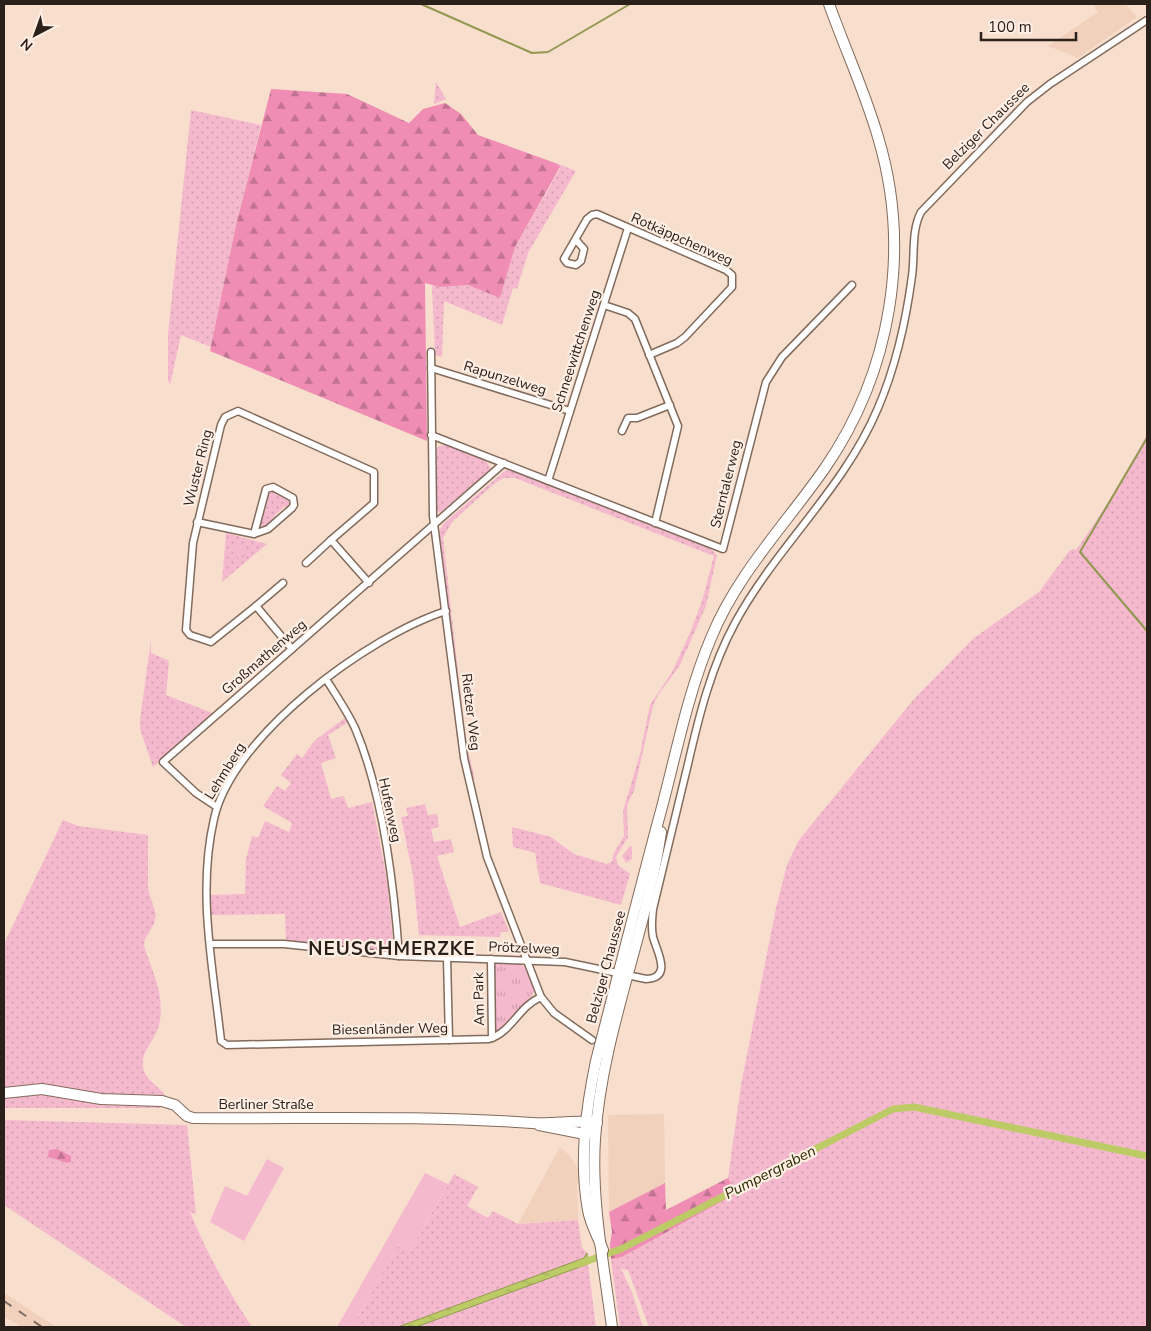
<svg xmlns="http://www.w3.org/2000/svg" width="1151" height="1331" font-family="'Nunito Sans',sans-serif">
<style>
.built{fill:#f1d0bc}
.grass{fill:url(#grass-dots)}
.forest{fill:url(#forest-firs)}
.park{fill:url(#park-tufts)}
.garden{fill:#f5b9ce}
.water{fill:url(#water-ripples);stroke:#91984f}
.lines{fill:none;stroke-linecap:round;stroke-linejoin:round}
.stream{stroke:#91984f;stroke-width:2}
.canal{stroke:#bdcb66;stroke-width:7}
.minor-casing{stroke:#826b5c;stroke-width:9}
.primary-casing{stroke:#826b5c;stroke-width:12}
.minor{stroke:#fff;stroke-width:6}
.primary{stroke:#fff;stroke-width:10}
.rail{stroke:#7f6f64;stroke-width:2;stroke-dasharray:9 9;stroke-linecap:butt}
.labels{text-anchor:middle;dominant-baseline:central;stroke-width:4.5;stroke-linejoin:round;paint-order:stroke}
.street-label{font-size:14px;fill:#2a211a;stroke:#feeee3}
.water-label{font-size:15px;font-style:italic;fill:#282c01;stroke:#feeee3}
.district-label{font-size:19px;font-weight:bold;letter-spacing:1px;fill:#2a211a;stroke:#feeee3}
</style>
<defs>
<pattern id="grass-dots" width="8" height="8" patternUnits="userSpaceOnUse" patternTransform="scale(1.25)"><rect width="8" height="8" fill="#f5b9ce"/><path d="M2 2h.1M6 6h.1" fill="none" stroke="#d29fb0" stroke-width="1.8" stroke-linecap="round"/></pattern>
<pattern id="forest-firs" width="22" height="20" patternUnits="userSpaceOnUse" patternTransform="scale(1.25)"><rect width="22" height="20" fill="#ef8db4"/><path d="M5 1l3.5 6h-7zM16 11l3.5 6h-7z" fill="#c27392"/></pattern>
<pattern id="park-tufts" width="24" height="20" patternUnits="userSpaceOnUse" patternTransform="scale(1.25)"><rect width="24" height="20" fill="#f5b9ce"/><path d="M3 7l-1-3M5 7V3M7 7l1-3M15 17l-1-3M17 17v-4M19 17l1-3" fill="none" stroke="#d29fb0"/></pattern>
<pattern id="water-ripples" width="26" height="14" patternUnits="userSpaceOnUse" patternTransform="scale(1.25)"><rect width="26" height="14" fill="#bdcb66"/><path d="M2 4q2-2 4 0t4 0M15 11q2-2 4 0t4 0" fill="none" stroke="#a3ae58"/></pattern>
</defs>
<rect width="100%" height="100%" fill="#f8decd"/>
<!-- built -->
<g class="built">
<polygon points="1093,4 1125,4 1137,17 1078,58 1048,46 1098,12"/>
<polygon points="664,1114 665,1183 609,1212 608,1115"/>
<polygon points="560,1147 570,1156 580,1172 581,1182 577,1184 578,1220 518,1224"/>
<polygon points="4,1293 42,1318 57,1327 21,1327 4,1316"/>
</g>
<!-- grass -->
<g class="grass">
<polygon points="436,82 446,99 434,104"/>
<polygon points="191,110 261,125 236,225 211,347 181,335 170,385 168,380 168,335"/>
<polygon points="558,164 576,171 528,253 517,289 513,288 502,325 444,301 442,357 435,355 432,286 468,285 500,298 515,247 560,169"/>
<polygon points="1147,435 1147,1327 649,1327 628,1270 621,1269 632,1292 643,1327 620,1327 611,1259 622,1257 737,1193 728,1178 741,1085 776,908 787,865 799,840 914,699 974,638 1039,592 1070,550 1077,549 1108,503"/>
<polygon points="447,445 486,461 491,469 440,513 435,509 435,452 439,446"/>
<polygon points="506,470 514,471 710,548 717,555 706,606 680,665 658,695 653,706 634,791 627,805 628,837 616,857 618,865 630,874 621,905 540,883 535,853 513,847 512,827 551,837 574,854 607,864 612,861 614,853 624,836 623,811 640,754 650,705 672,672 690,633 702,601 714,556 515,478 504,478 495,483 452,522 443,538 466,743 475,779 471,779 466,757 439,531 444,523"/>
<polygon points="273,490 288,496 291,501 287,509 285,506 275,515 274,520 262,528 259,526 261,511 265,512 268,499 265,495"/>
<polygon points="226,533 267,544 222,582"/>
<polygon points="151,640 151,653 169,661 166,695 215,714 153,767 140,729 140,720"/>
<polygon points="345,718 347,723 328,735 336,758 321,763 331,799 344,796 348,808 372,802 387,880 394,952 286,940 285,914 211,915 210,895 245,894 246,859 252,836 258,838 265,821 289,832 292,823 263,806 277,786 285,791 291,783 281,775 297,754 302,758 315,740"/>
<polygon points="425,804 428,815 437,814 439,827 431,829 434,842 451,839 454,852 437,856 460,927 501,912 509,932 501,932 500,937 419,935 413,875 401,817 408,816 406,808"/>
<path d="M63 820 78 826 148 835V889L156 915 154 924 145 939 144 946C152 972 166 996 159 1025 156 1039 140 1052 143 1067 145 1081 160 1086 166 1097L160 1108H4V944Z"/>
<polygon points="630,846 632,847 632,859 626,863 622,856"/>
<path d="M4 1120 187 1125 196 1214 190 1212C206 1252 228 1291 252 1327H186L4 1205Z"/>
<polygon points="454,1174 478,1187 467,1206 488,1218 493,1211 518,1224 578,1220 582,1248 587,1253 584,1258 399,1327 352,1327 399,1244 410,1251"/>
<polygon points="588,1264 596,1327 416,1327"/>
</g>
<!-- forest -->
<g class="forest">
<polygon points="271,89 347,94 409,123 423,109 445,103 461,114 478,135 558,164 560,167 515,247 500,298 468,285 439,287 425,283 427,441 210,351 236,225"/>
<polygon points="57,1149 71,1156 71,1161 68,1163 48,1157 49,1150"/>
<polygon points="728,1178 737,1193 622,1257 611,1259 610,1244 612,1232 609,1212 665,1183 666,1210"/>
</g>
<!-- park -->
<g class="park">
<circle cx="240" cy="551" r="7"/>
<path d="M493 961C518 962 531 961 535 991L505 1028 495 1033Z"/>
</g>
<!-- garden -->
<g class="garden">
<polygon points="267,1159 284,1168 244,1241 210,1222 225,1186 247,1196"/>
<polygon points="425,1173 448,1184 410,1251 399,1244 352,1327 337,1327"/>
</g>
<!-- water -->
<polygon class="water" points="587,1253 588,1264 416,1327 398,1327 584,1258"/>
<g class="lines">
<!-- stream -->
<g class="stream">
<polyline points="421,4 532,53 548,52 630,4"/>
<polyline points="1147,438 1080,552 1147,631"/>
</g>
<!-- canal -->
<polyline class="canal" points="579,1264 621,1249 893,1109 914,1107 1147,1156"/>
<defs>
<g id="minor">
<polyline points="576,240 584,249 581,261 576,265 567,263 564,259 587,219 592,215 597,214 726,270 732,275 732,287 685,337 677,343 649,355"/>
<polyline points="604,305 628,313 635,319 678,426 655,523"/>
<polyline points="431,352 433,516 464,758 487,857 541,997 554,1013 592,1040"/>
<polyline points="431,368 570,411"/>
<polyline points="622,431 628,418 637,418 670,405"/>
<polyline points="431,435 723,549 766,382 782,357 852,285"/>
<polyline points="548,481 628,228"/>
<polyline points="197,522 254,534 266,489 273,487 293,498 294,505 292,508 268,529 254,534"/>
<polyline points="306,563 331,540 369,583"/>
<polyline points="256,606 283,583"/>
<path d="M446 611C368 636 232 736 214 819 197 892 213 968 221 1041L227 1045 489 1039C512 1032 519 1006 541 997"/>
<polyline points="292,649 256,606 211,642 190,635 186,630 193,543 221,425 225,417 238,411 374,472 374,503 331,540"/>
<path d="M326 679C336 695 347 711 355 728 383 794 394 885 399 956"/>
<polyline points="217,807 196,793 163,762 504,463"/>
<path d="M210 944H284L399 956 565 962 646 979C673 978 657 952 653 937 651 928 652 918 653 909 665 861 676 812 688 764 699 716 711 667 735 623 776 547 844 489 878 408 896 366 906 321 912 276 915 255 911 231 921 212L1027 102 1050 84 1147 20"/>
<polyline points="447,958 449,1040"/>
<polyline points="491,959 492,1038"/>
</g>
<g id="primary">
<path d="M4 1093 42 1089 101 1099 162 1101 175 1105 187 1116 193 1118C306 1119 420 1115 532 1123 554 1125 575 1119 597 1123"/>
<polyline points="539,1125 585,1134 591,1132"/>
<path d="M603 1250C598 1237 590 1223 588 1210 579 1161 586 1109 596 1061 618 976 639 892 662 807 677 750 688 693 711 638 737 574 786 524 825 468 891 372 912 250 878 137 865 92 845 49 829 4"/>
<path d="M612 1327C604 1266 591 1201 595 1139 602 1033 646 935 661 832"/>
</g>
</defs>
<!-- minor casing -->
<use href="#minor" class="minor-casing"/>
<!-- primary casing -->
<use href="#primary" class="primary-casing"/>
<!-- minor -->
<use href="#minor" class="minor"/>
<!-- primary -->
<use href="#primary" class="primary"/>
<!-- rail -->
<polyline class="rail" points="4,1301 42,1327"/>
</g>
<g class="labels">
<!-- street labels -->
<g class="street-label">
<text transform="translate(986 126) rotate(-45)">Belziger Chaussee</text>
<text transform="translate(682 239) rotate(24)">Rotkäppchenweg</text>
<text transform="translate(576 351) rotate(-72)">Schneewittchenweg</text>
<text transform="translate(505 378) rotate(17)">Rapunzelweg</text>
<text transform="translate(198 468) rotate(-76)">Wuster Ring</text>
<text transform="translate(726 484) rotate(-76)">Sterntalerweg</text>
<text transform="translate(264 657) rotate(-41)">Großmathenweg</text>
<text transform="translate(471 712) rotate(83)">Rietzer Weg</text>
<text transform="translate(225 771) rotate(-58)">Lehmberg</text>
<text transform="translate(390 810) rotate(78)">Hufenweg</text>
<text transform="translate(524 948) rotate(2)">Prötzelweg</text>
<text transform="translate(606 967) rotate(-75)">Belziger Chaussee</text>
<text transform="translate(479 999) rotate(-91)">Am Park</text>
<text transform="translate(390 1029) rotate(-1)">Biesenländer Weg</text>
<text x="266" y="1104">Berliner Straße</text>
</g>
<!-- water labels -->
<g class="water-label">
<text transform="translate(770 1172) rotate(-27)">Pumpergraben</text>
</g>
<!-- district labels -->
<g class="district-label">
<text x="392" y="949">NEUSCHMERZKE</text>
</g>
</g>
<!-- border -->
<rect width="1151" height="1331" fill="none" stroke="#2a211a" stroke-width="10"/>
<!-- north arrow -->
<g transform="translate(35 35) rotate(221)" stroke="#feeee3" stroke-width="4" paint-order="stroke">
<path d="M0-4L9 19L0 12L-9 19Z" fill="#2a211a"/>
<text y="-8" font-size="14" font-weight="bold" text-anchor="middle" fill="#2a211a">N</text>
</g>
<!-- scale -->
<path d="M981 32v8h95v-8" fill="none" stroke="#2a211a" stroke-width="2.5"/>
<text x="988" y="32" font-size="15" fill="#2a211a" stroke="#feeee3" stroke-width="4" paint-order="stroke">100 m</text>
</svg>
